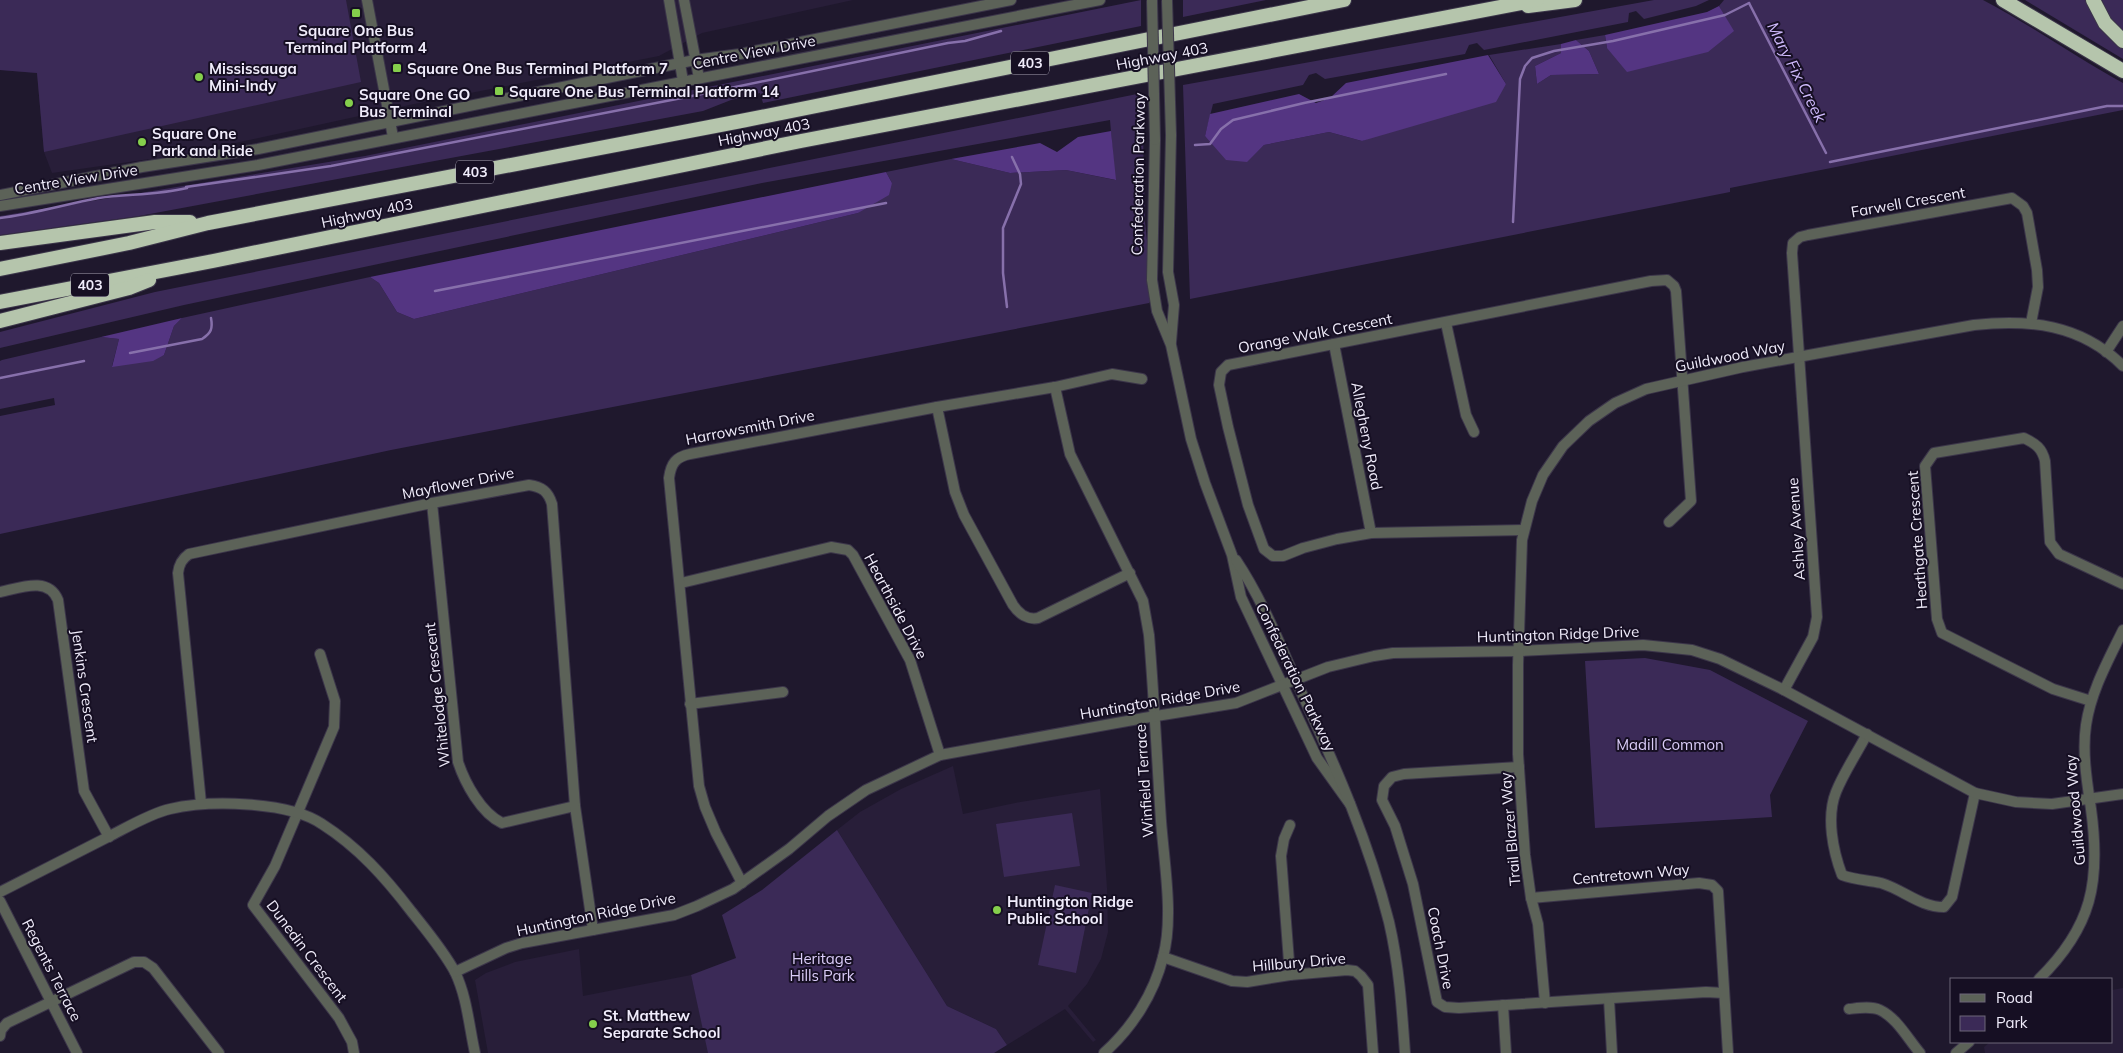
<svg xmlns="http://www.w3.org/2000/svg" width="2123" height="1053" font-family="Mulish,sans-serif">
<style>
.built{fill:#281e39}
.green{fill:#3b2a57}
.forest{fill:#543582}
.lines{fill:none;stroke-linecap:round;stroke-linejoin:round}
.stream{stroke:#8770ab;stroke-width:2.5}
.minor-casing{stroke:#3c364a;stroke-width:12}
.highway-casing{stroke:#3c364a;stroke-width:16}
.minor{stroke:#5c6258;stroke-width:10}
.highway{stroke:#b5c5ac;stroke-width:14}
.minor-bridge-casing{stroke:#3c364a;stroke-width:12;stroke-linecap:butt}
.minor-bridge{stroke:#5c6258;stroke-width:10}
.poi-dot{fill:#85cf4c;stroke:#160f23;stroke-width:2}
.labels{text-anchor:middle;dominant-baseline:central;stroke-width:4;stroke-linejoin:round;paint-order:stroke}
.shield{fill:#160f23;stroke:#afaaba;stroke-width:1}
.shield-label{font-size:14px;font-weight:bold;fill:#f0ecfb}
.poi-label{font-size:15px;font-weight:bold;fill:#f0ecfb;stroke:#160f23;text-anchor:start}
.street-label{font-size:15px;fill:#f0ecfb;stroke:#160f23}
.park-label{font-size:15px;fill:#daccf8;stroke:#160f23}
.water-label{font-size:16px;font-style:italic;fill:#cfbafc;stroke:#160f23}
</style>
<rect width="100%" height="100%" fill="#1f182d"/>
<!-- built -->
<g class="built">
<polygon points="0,0 853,0 702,33 659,56 414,104 185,154 52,173 44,152 37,73 0,70"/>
<polygon points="953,766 963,814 1015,803 1100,789 1107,888 1108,932 1101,959 1087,984 1068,1006 1096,1040 1093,1042 1065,1009 1007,1045 996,1029 947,1006 837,830 860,812 901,789"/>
<polygon points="579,949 583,996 691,975 709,1053 488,1053 475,980 486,973 515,962"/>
<polygon points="2123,988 2123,1053 1985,1053 1984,1047 1990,1042 2112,1042 2112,990"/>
</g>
<!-- green -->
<g class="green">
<polygon points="0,0 346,0 361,82 44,152 37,73 0,70"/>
<polygon points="1141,0 1141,26 763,103 760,93 731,100 703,111 139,216 0,235 0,216 365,156"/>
<polygon points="1183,0 1266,0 1183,17"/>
<path d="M1654 0H1709L1696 6 1644 19 1636 11 1629 13 1628 22 1484 50 1477 43 1469 45 1465 54 1325 79 1316 73 1309 75 1303 85 1213 104 1205 136 1247 161 1264 145 1329 132 1362 141 1506 84 1489 55 1561 44V53L1535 66 1537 84 1551 75 1599 74 1589 51 1576 40 1605 35 1607 48 1733 31 1719 6 1724 0H1983C2031 25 2075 57 2123 83V110L1730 188V192L1190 299 1183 85Z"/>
<polygon points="2025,0 2089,0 2123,45 2123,59"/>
<polygon points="2102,0 2123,0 2123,31 2108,15"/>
<polygon points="1142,93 1145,222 1153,297 1149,303 391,450 0,534 0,416 55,405 54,398 0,409 0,361 2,360 101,337 119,339 112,366 164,355 174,326 182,318 370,277 379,283 397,312 414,319 858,213 892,183 886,172 951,159 1010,173 1066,170 1115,180 1110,120 762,183 184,305 0,348 0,332 155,292"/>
<polygon points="1645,658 1710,670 1808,721 1770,795 1772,817 1595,828 1585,661"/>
<polygon points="1072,813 1080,866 1004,877 996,824"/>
<polygon points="837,830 947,1006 996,1029 1007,1045 994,1053 708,1053 691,975 736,958 722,915 762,890"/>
<polygon points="1055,885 1092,893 1076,973 1038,965"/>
</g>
<!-- forest -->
<g class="forest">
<polygon points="1719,6 1734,31 1708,52 1627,72 1607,48 1605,35 1707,12"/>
<polygon points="1576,40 1589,51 1599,74 1551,75 1537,84 1535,66 1561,53 1561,44"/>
<polygon points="1488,55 1506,84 1496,102 1362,141 1329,132 1264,145 1247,162 1226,160 1205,136 1210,114 1299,94 1316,103 1330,98 1346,83"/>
<polygon points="1111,131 1116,180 1066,170 1010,173 951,159 1040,143 1057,152 1078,137"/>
<polygon points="886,172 892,183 889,195 858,213 414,319 397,312 379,283 370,277"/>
<polygon points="182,318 174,326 164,355 153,361 112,367 119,339 101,337"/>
</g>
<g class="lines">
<!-- stream -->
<g class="stream">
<polyline points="1749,3 1826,153"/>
<polyline points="1195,145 1210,144 1221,129 1233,120 1304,103 1446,74"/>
<polyline points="1830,162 2107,106 2123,106"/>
<polyline points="186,187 331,166 687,97 948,43 965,41 1001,31"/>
<path d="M0 218C33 214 66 204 99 198 128 194 158 195 187 188"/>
<polyline points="1513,222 1520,79 1525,66 1532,58 1554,51 1613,41 1725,15 1749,3"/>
<polyline points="435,291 886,203"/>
<polyline points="1007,307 1003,273 1003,228 1021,184 1020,174 1012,157"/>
<path d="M130 353 202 339C211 333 213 329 211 318"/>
<polyline points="0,378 84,361"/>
</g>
<defs>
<g id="minor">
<polyline points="367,0 393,137"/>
<polyline points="669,0 683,81"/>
<polyline points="684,0 699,78"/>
<polyline points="1171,135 1168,272 1174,305 1171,342"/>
<polyline points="1155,140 1152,280 1157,311 1171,345 1191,439 1205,483 1232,555 1241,597 1317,758 1350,804"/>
<polyline points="0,195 142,167 258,149 695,60 740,54 1011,0"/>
<polyline points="0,206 258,165 1100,0"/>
<polyline points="1446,323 1466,415 1474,432"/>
<polyline points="1334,344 1371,533"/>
<polyline points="2106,352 2123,326"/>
<path d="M1055 387 1070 454 1143 601 1149 635C1154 697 1157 759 1161 821 1164 862 1174 918 1163 957 1154 994 1132 1028 1104 1053"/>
<path d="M937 407 955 492 964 515 1013 605C1019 614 1028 620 1038 618L1130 573"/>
<path d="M432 503 458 762C465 783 481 813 502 823L575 806"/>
<polyline points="1524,530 1371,533 1337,539 1303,548 1283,556 1273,556 1264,549 1248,505 1228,427 1219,385 1221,372 1228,365 1651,281 1667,280 1674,286 1676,291 1691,501 1669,522"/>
<path d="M1236 560C1264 602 1282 650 1303 696 1337 769 1369 843 1389 922 1399 965 1402 1009 1405 1053"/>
<polyline points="681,583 831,547 848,550 853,555 910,660 940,755"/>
<path d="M0 592C20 588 48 576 58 600L84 791 109 837"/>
<polyline points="320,654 335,701 334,727 275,866 253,905 339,1018 352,1042 354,1053"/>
<polyline points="1784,690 1813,637 1817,617 1792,253 1793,243 1800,237 1808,235 2012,198 2023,206 2027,213 2037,270 2038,287 2031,323"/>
<path d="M2091 701 2053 689 1942 633 1937 619 1925 466 1934 453 2024 438C2036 444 2042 448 2045 461L2050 542 2059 554 2123 584"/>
<polyline points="690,704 783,692"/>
<path d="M1867 734C1857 753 1844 772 1836 792 1826 817 1833 851 1842 875 1855 880 1868 880 1881 883 1904 890 1920 907 1944 907L1952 897 1975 793"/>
<polyline points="1519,767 1404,774 1392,777 1384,786 1382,800 1395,826 1413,884 1437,1002 1445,1007 1459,1008 1706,992 1724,993"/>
<path d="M201 803 178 573C179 564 182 559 189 554L432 503 529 485C542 487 548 491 552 504L575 806 593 930"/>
<path d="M742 883 716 833 705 807 699 786 669 478C671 463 676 457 690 454L937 407 1055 387 1112 374 1142 379"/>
<path d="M0 892C36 874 72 855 108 837 126 828 151 813 170 809 209 800 288 801 322 824 358 847 385 877 411 911 426 930 443 950 455 972 467 997 469 1026 475 1053"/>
<polyline points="1531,898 1699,883 1712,885 1718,891 1728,1053"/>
<polyline points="0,901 77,1053"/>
<polyline points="1163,957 1232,981 1247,982 1290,975 1347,970 1355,971 1361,976 1368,985 1373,1053"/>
<polyline points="455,972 506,948 522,943 674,915 697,906 733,889 789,849 828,816 866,790 940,755 1144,718 1236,703 1328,667 1374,656 1393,653 1520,651 1643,645 1692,650 1720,659 1784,690 1975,793 2016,802 2052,804 2123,794"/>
<polyline points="1290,975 1281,856 1284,839 1290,825"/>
<path d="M2039 979C2092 927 2101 882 2091 809 2087 782 2082 753 2086 725 2091 691 2108 661 2123 630"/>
<polyline points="1609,999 1612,1053"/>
<path d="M1545 1003 1538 924 1531 898 1525 855 1518 754V665L1522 540 1532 501 1543 475 1563 446 1589 421 1615 403 1646 389 1743 367 1974 325C2029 319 2081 324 2123 366"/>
<polyline points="1503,1005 1506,1053"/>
<path d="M1849 1009C1859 1008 1871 1006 1880 1010 1897 1018 1908 1039 1920 1053"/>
<polyline points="0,1036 1,1030 7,1023 134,962 144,962 153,968 219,1053"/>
<polyline points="1956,1053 1969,1042"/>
</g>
<g id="highway">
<polyline points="2003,0 2123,71"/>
<polyline points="2093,0 2105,23 2123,41"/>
<polyline points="1528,6 1575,0"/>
<polyline points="0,243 155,222 190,222"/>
<polyline points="0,269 129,243 208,223 741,121 1344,0"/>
<polyline points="0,302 213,261 801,141 1537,0"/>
<polyline points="0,321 129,288 149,280"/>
</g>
</defs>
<!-- minor casing -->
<use href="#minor" class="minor-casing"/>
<!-- highway casing -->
<use href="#highway" class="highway-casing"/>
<!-- minor -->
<use href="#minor" class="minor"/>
<!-- highway -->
<use href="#highway" class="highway"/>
<defs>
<g id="minor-bridge">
<polyline points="1152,0 1155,140"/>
<polyline points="1167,0 1171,135"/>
</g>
</defs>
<!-- minor-bridge casing -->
<use href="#minor-bridge" class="minor-bridge-casing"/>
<!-- minor-bridge -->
<use href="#minor-bridge" class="minor-bridge"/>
</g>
<!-- markers -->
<g class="poi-dot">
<rect x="351" y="8" width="10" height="10" rx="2.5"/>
<rect x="392" y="63" width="10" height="10" rx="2.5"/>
<circle cx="199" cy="77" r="5"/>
<rect x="494" y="86" width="10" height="10" rx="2.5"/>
<circle cx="349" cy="103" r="5"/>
<circle cx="142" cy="142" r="5"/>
<circle cx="997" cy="910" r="5"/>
<circle cx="593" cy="1024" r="5"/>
</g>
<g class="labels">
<!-- shield labels -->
<g class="shield">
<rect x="1011" y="51.5" width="38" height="23" rx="4"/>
<rect x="456" y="160.5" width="38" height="23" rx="4"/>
<rect x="71" y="273.5" width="38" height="23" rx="4"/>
</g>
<g class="shield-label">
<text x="1030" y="63">403</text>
<text x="475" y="172">403</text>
<text x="90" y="285">403</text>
</g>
<!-- poi labels -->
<g class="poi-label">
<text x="356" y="30" text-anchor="middle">Square One Bus<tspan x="356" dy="17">Terminal Platform 4</tspan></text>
<text x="209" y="68">Mississauga<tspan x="209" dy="17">Mini-Indy</tspan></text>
<text x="407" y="68">Square One Bus Terminal Platform 7</text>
<text x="509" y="91">Square One Bus Terminal Platform 14</text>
<text x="359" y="94">Square One GO<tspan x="359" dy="17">Bus Terminal</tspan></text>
<text x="152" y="133">Square One<tspan x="152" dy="17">Park and Ride</tspan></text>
<text x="1007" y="901">Huntington Ridge<tspan x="1007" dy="17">Public School</tspan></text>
<text x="603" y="1015">St. Matthew<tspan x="603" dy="17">Separate School</tspan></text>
</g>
<!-- street labels -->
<g class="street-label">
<text transform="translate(754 52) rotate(-11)">Centre View Drive</text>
<text transform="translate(1162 56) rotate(-11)">Highway 403</text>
<text transform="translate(764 132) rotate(-11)">Highway 403</text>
<text transform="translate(1138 174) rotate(-89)">Confederation Parkway</text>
<text transform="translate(76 179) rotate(-9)">Centre View Drive</text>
<text transform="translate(1908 202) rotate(-10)">Farwell Crescent</text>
<text transform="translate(367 213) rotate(-12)">Highway 403</text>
<text transform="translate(1315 333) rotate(-11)">Orange Walk Crescent</text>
<text transform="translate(1730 356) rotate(-11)">Guildwood Way</text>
<text transform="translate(750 427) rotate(-11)">Harrowsmith Drive</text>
<text transform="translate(1367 436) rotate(79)">Allegheny Road</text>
<text transform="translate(458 483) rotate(-11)">Mayflower Drive</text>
<text transform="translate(1796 529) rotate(-94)">Ashley Avenue</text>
<text transform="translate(1917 540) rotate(-94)">Heathgate Crescent</text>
<text transform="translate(896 606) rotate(62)">Hearthside Drive</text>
<text transform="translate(1558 634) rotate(-2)">Huntington Ridge Drive</text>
<text transform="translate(1296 677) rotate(64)">Confederation Parkway</text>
<text transform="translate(85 686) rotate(82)">Jenkins Crescent</text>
<text transform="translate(437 695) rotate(-96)">Whitelodge Crescent</text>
<text transform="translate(1160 700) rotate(-10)">Huntington Ridge Drive</text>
<text transform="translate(1144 781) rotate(-94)">Winfield Terrace</text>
<text transform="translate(2075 810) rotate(-95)">Guildwood Way</text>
<text transform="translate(1510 829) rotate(-95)">Trail Blazer Way</text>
<text transform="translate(1631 874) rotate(-5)">Centretown Way</text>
<text transform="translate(596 914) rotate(-12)">Huntington Ridge Drive</text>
<text transform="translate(1441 948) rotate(79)">Coach Drive</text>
<text transform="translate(307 951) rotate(53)">Dunedin Crescent</text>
<text transform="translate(1299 962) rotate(-5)">Hillbury Drive</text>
<text transform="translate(52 970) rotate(63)">Regents Terrace</text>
</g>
<!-- park labels -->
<g class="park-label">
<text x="1670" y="744">Madill Common</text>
<text x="822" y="958">Heritage<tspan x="822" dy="17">Hills Park</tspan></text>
</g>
<!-- water labels -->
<g class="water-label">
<text transform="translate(1797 72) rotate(63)">Mary Fix Creek</text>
</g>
</g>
<!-- legend -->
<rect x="1950" y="978" width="162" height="65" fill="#160f23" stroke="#6d6779"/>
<rect x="1960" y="994" width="25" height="8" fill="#5c6258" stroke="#6d6779"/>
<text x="1996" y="1003" font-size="15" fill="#f0ecfb">Road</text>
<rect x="1960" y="1016" width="25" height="15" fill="#3b2a57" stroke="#6d6779"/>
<text x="1996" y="1028" font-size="15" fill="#f0ecfb">Park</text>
</svg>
